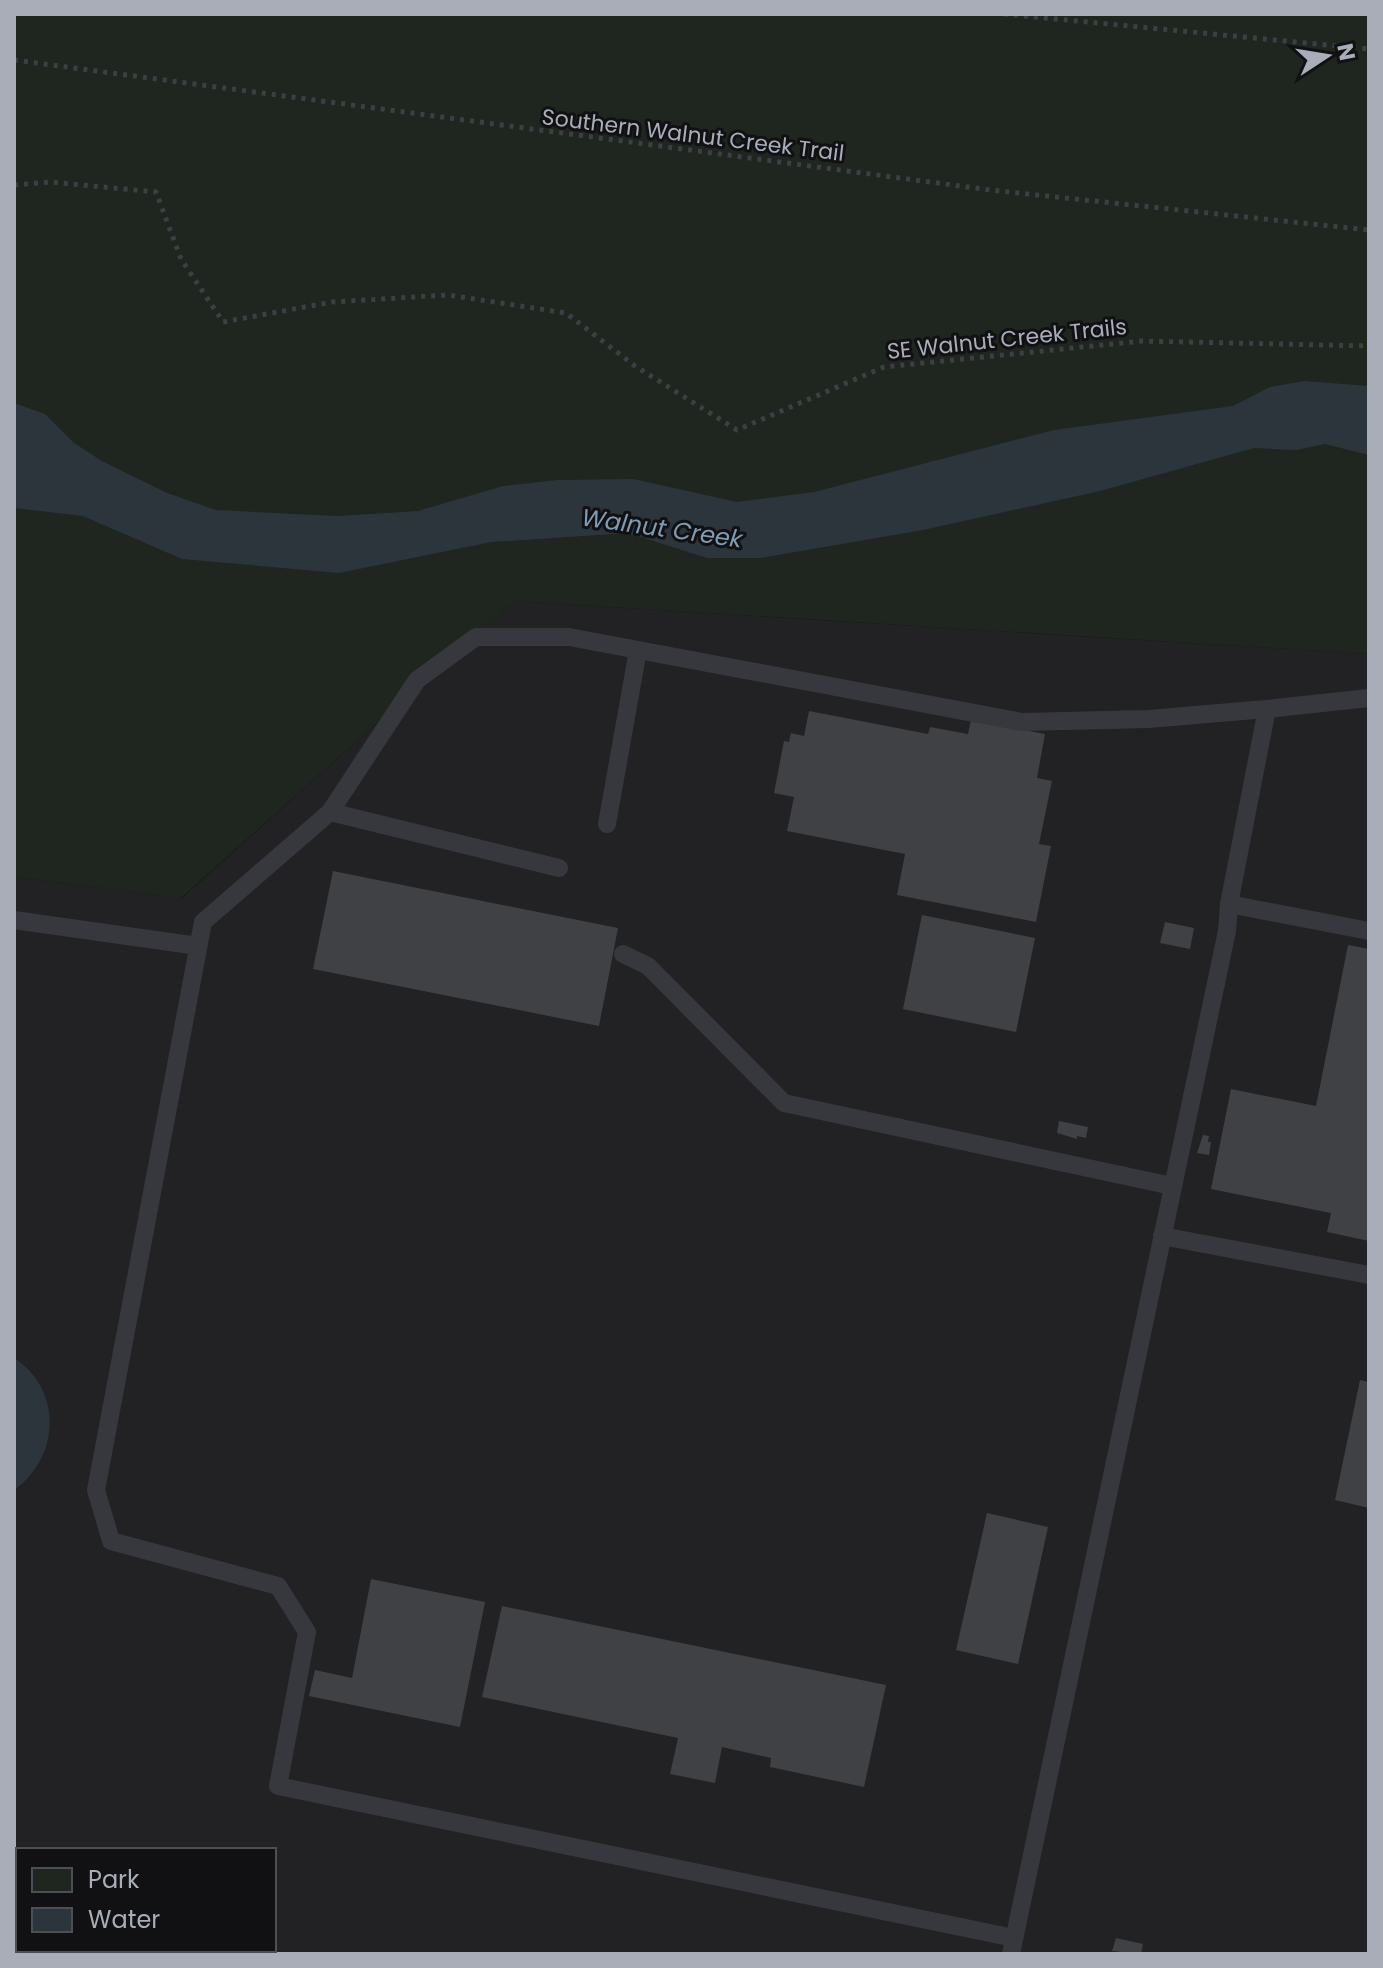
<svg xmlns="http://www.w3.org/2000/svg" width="1383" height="1968" font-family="Poppins,sans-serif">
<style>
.built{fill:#222225;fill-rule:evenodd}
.green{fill:#1e261f}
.water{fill:#2c353c}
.building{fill:#404145}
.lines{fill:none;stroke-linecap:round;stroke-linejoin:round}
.path{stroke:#3d3f44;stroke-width:5;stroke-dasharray:4 6;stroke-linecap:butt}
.service{stroke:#37383d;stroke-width:18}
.labels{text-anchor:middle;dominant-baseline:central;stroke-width:6;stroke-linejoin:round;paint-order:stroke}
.street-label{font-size:22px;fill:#a8adb8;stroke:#111113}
.water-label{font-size:24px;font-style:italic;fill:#7f9bb3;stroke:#111113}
</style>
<rect width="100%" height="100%" fill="#161618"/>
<!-- built -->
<path class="built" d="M513 601 1369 654V1954H14V877L182 898ZM18 1850H274V1950H18Z"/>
<!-- green -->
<polygon class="green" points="14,14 1369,14 1369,654 514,601 181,898 14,877"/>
<!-- water -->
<g class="water">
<polygon points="1304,381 1369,386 1369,455 1325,444 1296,450 1254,448 1100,491 923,530 761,558 707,558 628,533 491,542 339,573 182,559 83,516 14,508 14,403 45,414 74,443 102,461 167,493 216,510 337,516 418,511 503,486 558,480 633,479 737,502 814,492 1054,430 1233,406 1270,387"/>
<path d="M14 1358C63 1390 60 1457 14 1490Z"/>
</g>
<!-- building -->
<g class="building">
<polygon points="809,711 928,734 930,727 968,734 971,720 1045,734 1037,778 1052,781 1039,844 1051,846 1036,922 897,895 905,854 787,831 794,797 774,793 784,741 789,742 791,733 804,736"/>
<polygon points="333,871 618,928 599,1026 313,969"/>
<polygon points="922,915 1035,938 1016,1032 903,1009"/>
<polygon points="1165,922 1194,928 1190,949 1160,943"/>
<polygon points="1348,945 1369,949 1369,1241 1327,1232 1331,1213 1211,1189 1231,1089 1316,1106"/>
<polygon points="1059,1121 1088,1127 1086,1138 1077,1136 1077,1139 1057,1133"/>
<polygon points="1203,1135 1209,1136 1208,1142 1211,1142 1209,1155 1197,1153"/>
<polygon points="1360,1380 1369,1382 1369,1508 1335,1500"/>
<polygon points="987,1513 1048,1527 1018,1664 956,1650"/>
<polygon points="371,1579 485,1602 460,1727 309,1696 315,1670 352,1678"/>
<polygon points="502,1606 886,1685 864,1787 770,1767 771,1758 722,1747 715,1783 670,1774 678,1738 482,1697"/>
<polygon points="1116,1938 1143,1944 1141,1954 1112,1951"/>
</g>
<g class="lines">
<!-- path -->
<g class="path">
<polyline points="1004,14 1369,49"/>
<polyline points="14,60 990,190 1369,230"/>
<polyline points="14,185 50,182 156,192 181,259 223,322 332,302 448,295 566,313 635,366 737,430 884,367 1142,341 1369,346"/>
</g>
<!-- service -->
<g class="service">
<polyline points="330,812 559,868"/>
<polyline points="607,824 638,650"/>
<polyline points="1229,904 1369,931"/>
<polyline points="14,920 198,946"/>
<polyline points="623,954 648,966 784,1103 1172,1186"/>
<polyline points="1162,1236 1369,1275"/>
<polyline points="1014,1938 278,1786 307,1632 278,1586 111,1541 96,1490 203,922 330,812 417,680 476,637 569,637 1022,722 1148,719 1267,709"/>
<polyline points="1011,1954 1227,931 1229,904 1267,709 1369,698"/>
</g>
</g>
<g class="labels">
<!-- street labels -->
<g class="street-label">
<text transform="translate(693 135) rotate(7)">Southern Walnut Creek Trail</text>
<text transform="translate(1007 339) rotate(-6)">SE Walnut Creek Trails</text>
</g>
<!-- water labels -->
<g class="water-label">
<text transform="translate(662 528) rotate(8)">Walnut Creek</text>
</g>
</g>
<!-- border -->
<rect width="1383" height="1968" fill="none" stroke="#a8adb8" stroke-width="32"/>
<!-- legend -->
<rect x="16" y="1848" width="260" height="104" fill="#111113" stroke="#4d4f55" stroke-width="2"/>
<rect x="32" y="1868" width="40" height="24" fill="#1e261f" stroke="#4d4f55" stroke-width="2"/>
<text x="88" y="1888" font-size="24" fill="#a8adb8">Park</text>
<rect x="32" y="1908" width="40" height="24" fill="#2c353c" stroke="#4d4f55" stroke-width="2"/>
<text x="88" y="1928" font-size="24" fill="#a8adb8">Water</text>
<!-- north arrow -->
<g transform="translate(1327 56) rotate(78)" stroke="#111113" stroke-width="6" paint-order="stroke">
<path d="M0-6L14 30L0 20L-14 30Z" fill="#a8adb8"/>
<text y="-12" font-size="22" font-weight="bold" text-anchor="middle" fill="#a8adb8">N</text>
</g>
</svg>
